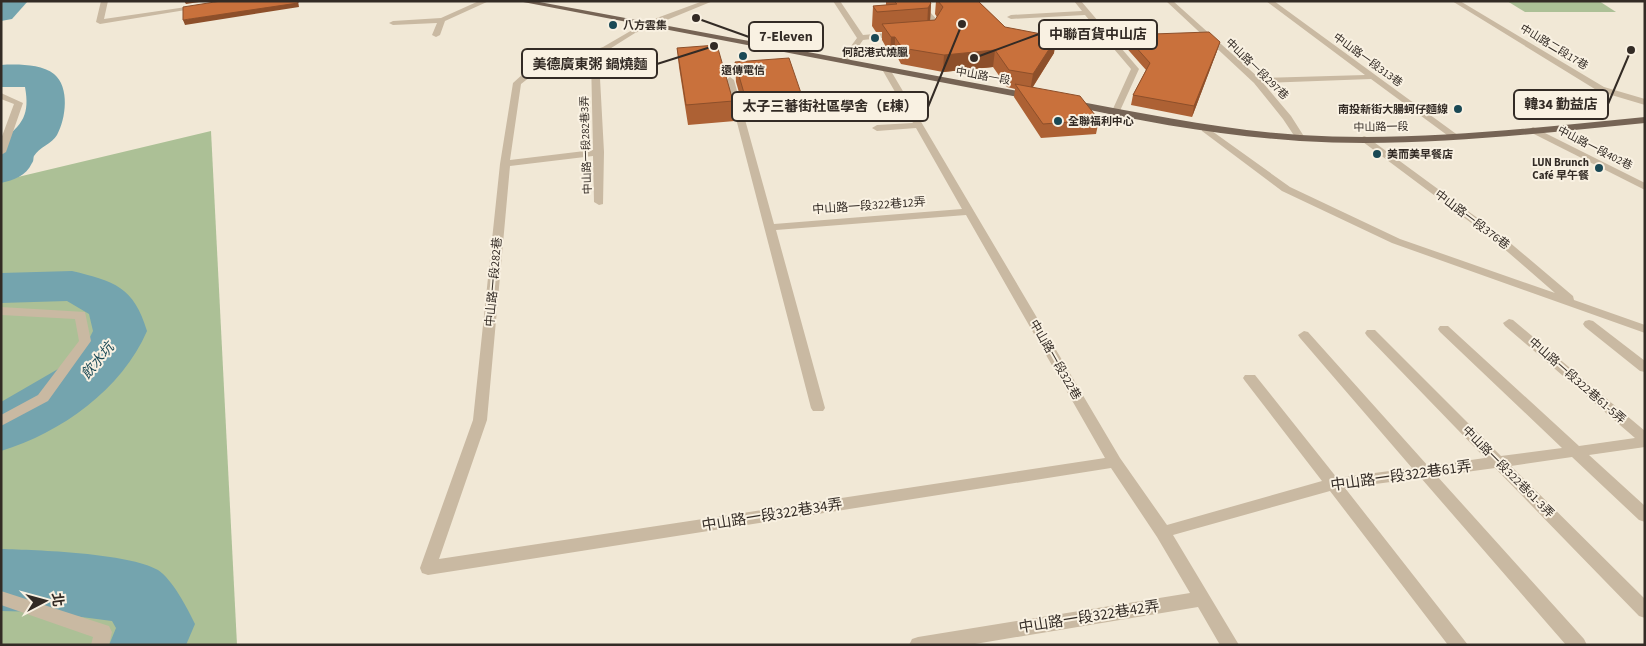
<svg xmlns="http://www.w3.org/2000/svg" width="1646" height="646" font-family="'Source Sans 3','Noto Sans TC',sans-serif">
<style>
.green{fill:#acc096}
.lines{fill:none;stroke-linecap:round;stroke-linejoin:round}
.river{fill:#74a4ae;fill-rule:evenodd}
.minor{fill:#c9b9a2;fill-rule:evenodd}
.major{fill:#766455;fill-rule:evenodd}
.wall{fill:#ad6134}
.shaded-wall{fill:#8d4f2a}
.building{fill:#c9713c;stroke:#8d4f2a}
.poi-dot{fill:#1a4955;stroke:#f9f1e2;stroke-width:2}
.labels{text-anchor:middle;dominant-baseline:central;stroke-width:4;stroke-linejoin:round;paint-order:stroke}
.far-poi-label{font-size:11px;font-weight:bold;fill:#332b25;stroke:#f9f1e2;text-anchor:start}
.far-street-label{font-size:11px;fill:#332b25;stroke:#f9f1e2}
.street-label{font-size:12px;fill:#332b25;stroke:#f9f1e2}
.water-label{font-size:14px;font-style:italic;fill:#1a4955;stroke:#f9f1e2}
.near-street-label{font-size:15px;fill:#332b25;stroke:#f9f1e2}
.leader{fill:none;stroke:#332b25;stroke-width:2}
.callout-dot{fill:#332b25;stroke:#f9f1e2;stroke-width:2}
.callout{fill:#f9f1e2;stroke:#332b25;stroke-width:2}
.callout-label{font-size:14px;text-anchor:middle;font-weight:bold;fill:#332b25}
</style>
<rect width="100%" height="100%" fill="#f1e8d6"/>
<!-- green -->
<g class="green">
<polygon points="1507,1 1599,1 1616,12 1525,12"/>
<polygon points="211,131 237,645 1,645 1,181"/>
</g>
<g class="lines">
<!-- river -->
<g class="river">
<polygon points="1,1 28,1 12,19 1,21"/>
<path d="M1 65C17 64 41 64 54 74 70 87 66 119 57 135 52 144 39 147 34 156 33 158 34 161 32 163 26 176 14 180 1 183V141C23 125 30 114 25 87H1Z"/>
<path d="M72 271C114 281 134 287 147 331 122 389 61 433 1 451V402L58 369 90 337 93 331 89 314 67 301 1 303V273Z"/>
<path d="M1 549C37 550 128 553 158 570 172 579 188 609 195 624L186 645H109L116 628 112 621 43 612 1 611Z"/>
</g>
<!-- minor -->
<g class="minor">
<polygon points="101,1 108,1 104,19 200,5 204,7 100,24 96,22"/>
<polygon points="479,1 489,1 445,21 440,35 436,37 432,35 437,23 393,25 389,23 393,21 441,18"/>
<path d="M703 1H713L635 33 608 50 599 60 604 152 603 204 599 205 594 202 593 156 510 166 487 420 439 559 1105 458 966 215 776 230 825 408 823 411H813L811 408 726 80 730 77 734 80 774 224 962 209 916 128 877 131 872 128 877 125 913 123 883 71 887 69 891 71 1120 458 1167 525 1322 481 1245 381 1243 378 1245 375H1255L1337 478 1412 468 1300 338 1298 335 1304 331 1308 332 1428 466 1485 458 1367 336 1365 333 1367 330H1375L1501 456 1562 448 1440 332 1438 329 1440 326H1448L1579 446 1635 438 1505 326 1503 323 1509 319 1513 320 1645 431V447L1589 455 1645 506V522L1639 520 1572 457 1511 466 1645 599V618L1639 616 1495 468 1437 476 1584 639 1587 645H1566L1421 478 1345 488 1468 645H1448L1330 491 1173 535 1239 645H1220L1198 607 969 645H909L912 639 918 637 1190 593 1157 537 1111 468 428 575 422 573 420 568 473 420 500 164 513 83 524 73 603 47 646 22ZM595 54 591 59 593 150 510 160 521 84 530 77Z"/>
<polygon points="833,1 840,1 863,35 898,32 902,34 898,36 863,40 847,63 841,63 840,61 857,38"/>
<polygon points="913,1 920,1 940,23 934,34 928,34 924,32 928,30 932,23"/>
<polygon points="1074,1 1081,1 1139,69 1119,113 1112,111 1131,69 1085,15 1011,19 1007,17 1011,15 1082,11"/>
<polygon points="1166,1 1173,1 1259,78 1365,75 1266,1 1274,1 1459,136 1457,138 1451,138 1371,79 1263,83 1291,116 1305,138 1300,141 1297,140 1283,119 1254,83"/>
<polygon points="1452,1 1460,1 1604,87 1645,99 1645,105 1598,91"/>
<polygon points="1,93 23,103 6,152 1,155 1,139 14,104 1,99"/>
<polygon points="1205,126 1290,187 1400,239 1555,293 1494,240 1359,139 1364,136 1367,137 1502,236 1573,296 1574,300 1645,325 1645,333 1392,243 1282,191 1202,131 1202,127"/>
<polygon points="1533,127 1645,183 1645,190 1530,132 1528,130"/>
<polygon points="1,307 85,312 91,341 48,401 1,426 1,415 38,395 79,341 75,319 1,315"/>
<polygon points="1589,320 1593,321 1645,361 1645,372 1640,371 1585,327 1583,324 1585,321"/>
<polygon points="1,591 109,626 112,632 109,645 91,645 93,637 1,605"/>
</g>
<!-- major -->
<g class="major">
<polygon points="518,1 534,1 1029,93 1033,96 1029,99"/>
<path d="M1071 100C1147 114 1223 130 1300 135 1415 142 1531 128 1645 117V123C1531 134 1415 148 1300 141 1225 136 1141 122 1068 105V101Z"/>
</g>
</g>
<!-- wall -->
<g class="wall">
<polygon points="886,1 929,1 931,3 930,20 935,20 937,17 935,14 936,1 978,1 1005,27 1054,53 1033,87 1099,120 1096,134 1041,138 1014,97 1015,89 1007,87 993,67 943,72 901,64 895,53 890,54 882,40 882,32 876,32 872,26 873,6 886,5"/>
<polygon points="1125,35 1220,42 1217,51 1192,117 1131,105 1133,95 1146,70 1123,44"/>
<polygon points="677,48 733,101 735,121 688,125 679,67"/>
<polygon points="735,62 802,96 802,116 747,120 736,82"/>
</g>
<!-- shaded-wall -->
<g class="shaded-wall">
<polygon points="184,1 206,1 186,4"/>
<polygon points="298,1 299,7 185,25 183,20"/>
<polygon points="931,3 930,23 927,28 928,8"/>
<polygon points="891,37 895,37 895,53 890,54"/>
<polygon points="1057,37 1054,53 1030,91 1033,74"/>
<polygon points="1220,42 1217,51 1192,117 1194,106"/>
<polygon points="995,50 993,67 943,72 944,55"/>
</g>
<!-- building -->
<g class="building">
<polygon points="221,1 298,1 298,3 183,20 183,7"/>
<polygon points="894,1 929,1 931,3 928,8 877,12 873,6 897,4"/>
<polygon points="938,1 978,1 1005,27 1057,37 1033,74 1009,70 995,50 944,55 902,48 895,37 891,37 882,24 935,20 943,7"/>
<polygon points="1209,32 1220,42 1194,106 1133,95 1150,63 1125,35"/>
<polygon points="717,45 733,101 686,105 677,48"/>
<polygon points="789,58 802,96 746,100 735,62"/>
<polygon points="1015,84 1080,96 1099,120 1043,124"/>
</g>
<!-- markers -->
<g class="poi-dot">
<circle cx="613" cy="25" r="5"/>
<circle cx="875" cy="38" r="5"/>
<circle cx="743" cy="56" r="5"/>
<circle cx="1458" cy="109" r="5"/>
<circle cx="1058" cy="121" r="5"/>
<circle cx="1377" cy="154" r="5"/>
<circle cx="1599" cy="168" r="5"/>
</g>
<g class="labels">
<!-- far-poi labels -->
<g class="far-poi-label">
<text x="623" y="25">八方雲集</text>
<text x="875" y="52" text-anchor="middle">何記港式燒臘</text>
<text x="743" y="70" text-anchor="middle">遠傳電信</text>
<text x="1448" y="109" text-anchor="end">南投新街大腸蚵仔麵線</text>
<text x="1068" y="121">全聯福利中心</text>
<text x="1387" y="154">美而美早餐店</text>
<text x="1589" y="162" text-anchor="end">LUN Brunch<tspan x="1589" dy="13">Café 早午餐</tspan></text>
</g>
<!-- far-street labels -->
<g class="far-street-label">
<text transform="translate(1554 47) rotate(31)">中山路二段17巷</text>
<text transform="translate(1368 60) rotate(36)">中山路一段313巷</text>
<text transform="translate(1257 69) rotate(44)">中山路一段297巷</text>
<text transform="translate(983 76) rotate(10)">中山路一段</text>
<text transform="translate(1381 127) rotate(-1)">中山路一段</text>
<text transform="translate(586 145) rotate(-92)">中山路一段282巷3弄</text>
<text transform="translate(1595 148) rotate(27)">中山路一段402巷</text>
</g>
<!-- street labels -->
<g class="street-label">
<text transform="translate(869 206) rotate(-4)">中山路一段322巷12弄</text>
<text transform="translate(1472 220) rotate(37)">中山路一段376巷</text>
<text transform="translate(494 282) rotate(-85)">中山路一段282巷</text>
<text transform="translate(1055 360) rotate(60)">中山路一段322巷</text>
<text transform="translate(1577 381) rotate(41)">中山路一段322巷61-5弄</text>
<text transform="translate(1508 472) rotate(45)">中山路一段322巷61-3弄</text>
</g>
<!-- water labels -->
<g class="water-label">
<text transform="translate(98 361) rotate(-50)">飲水坑</text>
</g>
<!-- near-street labels -->
<g class="near-street-label">
<text transform="translate(1401 476) rotate(-8)">中山路一段322巷61弄</text>
<text transform="translate(772 515) rotate(-9)">中山路一段322巷34弄</text>
<text transform="translate(1089 617) rotate(-9)">中山路一段322巷42弄</text>
</g>
</g>
<!-- callouts -->
<path class="leader" d="M974 58L1039 34M696 18L749 37M714 46L657 64M1631 50L1608 104M962 24L928 107"/>
<g class="callout-dot">
<circle cx="974" cy="58" r="5"/>
<circle cx="696" cy="18" r="5"/>
<circle cx="714" cy="46" r="5"/>
<circle cx="1631" cy="50" r="5"/>
<circle cx="962" cy="24" r="5"/>
</g>
<g class="callout">
<rect x="1039" y="20" width="118" height="29" rx="5"/>
<rect x="749" y="22" width="74" height="29" rx="5"/>
<rect x="522" y="49" width="135" height="29" rx="5"/>
<rect x="1514" y="90" width="94" height="29" rx="5"/>
<rect x="732" y="92" width="196" height="29" rx="5"/>
</g>
<g class="callout-label">
<text x="1098" y="39">中聯百貨中山店</text>
<text x="786" y="41">7-Eleven</text>
<text x="590" y="69">美德廣東粥 鍋燒麵</text>
<text x="1561" y="109">韓34 勤益店</text>
<text x="830" y="111">太子三蕃街社區學舍（E棟）</text>
</g>
<!-- border -->
<rect width="1646" height="646" fill="none" stroke="#332b25" stroke-width="5"/>
<!-- north arrow -->
<g transform="translate(45 601) rotate(84)" stroke="#f9f1e2" stroke-width="4" paint-order="stroke">
<path d="M0-4L9 19L0 12L-9 19Z" fill="#332b25"/>
<text y="-8" font-size="14" font-weight="bold" text-anchor="middle" fill="#332b25">北</text>
</g>
</svg>
